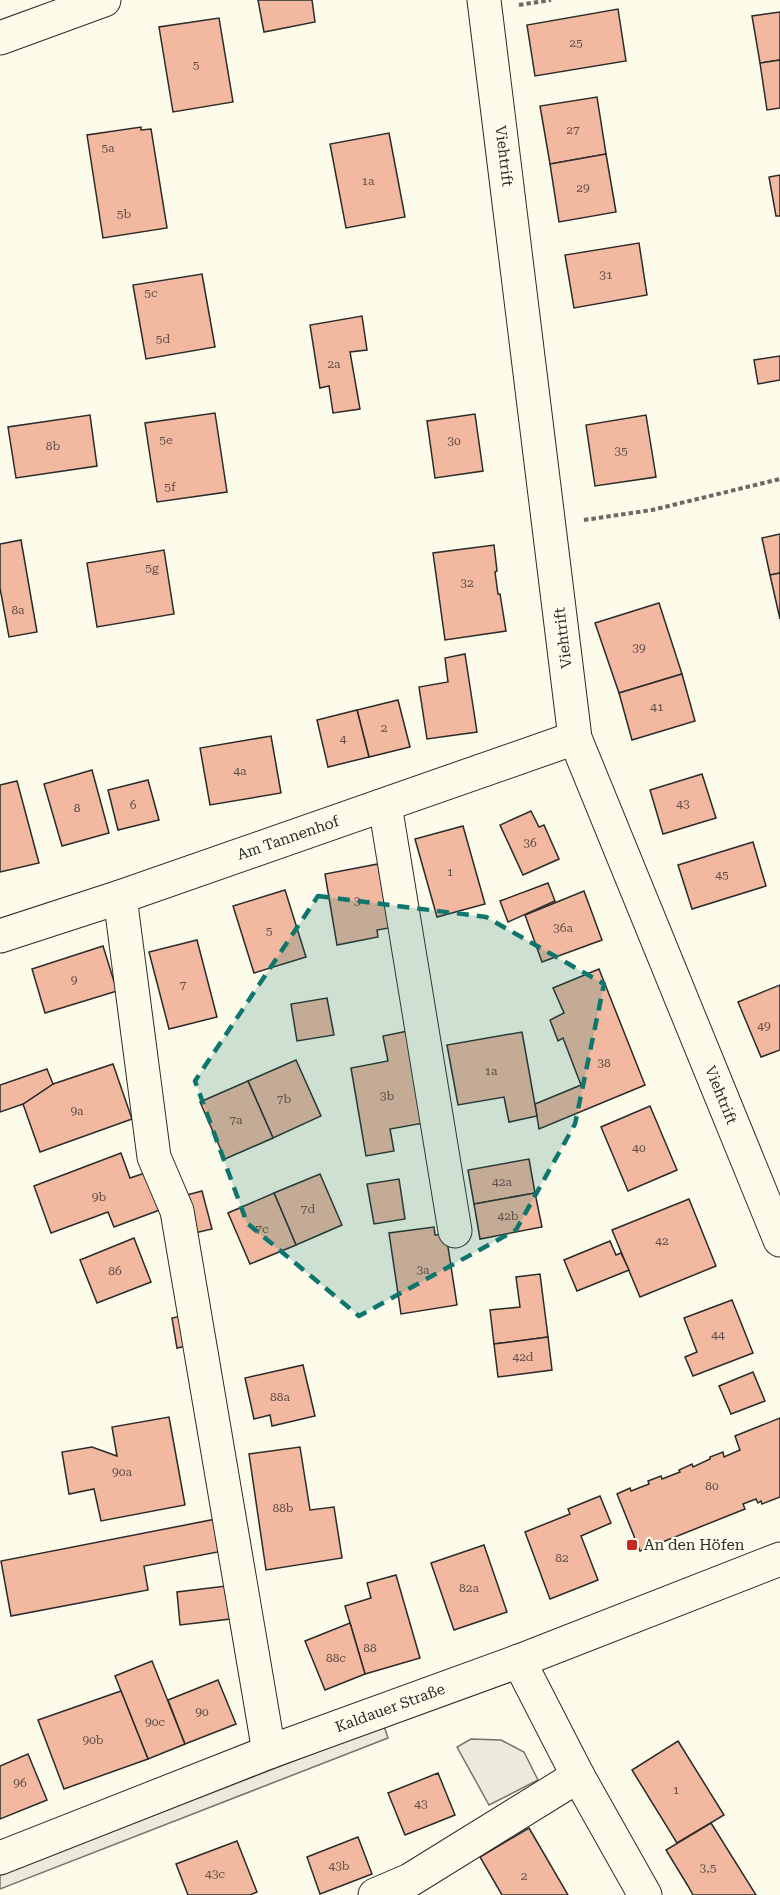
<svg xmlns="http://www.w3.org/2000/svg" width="780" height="1895" font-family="'Roboto Serif',serif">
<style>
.parking{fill:#eceadb;stroke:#74746e;stroke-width:1.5}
.building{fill:#f2b8a0;stroke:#2b2b2b;stroke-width:1.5}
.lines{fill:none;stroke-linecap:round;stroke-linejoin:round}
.minor-casing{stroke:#2b2b2b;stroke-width:35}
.path{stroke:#6a6964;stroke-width:4;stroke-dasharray:4.5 3;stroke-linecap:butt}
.minor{stroke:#fdfbea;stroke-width:33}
.marked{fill:#0f766e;fill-opacity:0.2;stroke:#0f766e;stroke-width:4.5;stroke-dasharray:12 8;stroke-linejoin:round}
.poi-dot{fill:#c62828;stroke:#fdfbea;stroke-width:2}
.labels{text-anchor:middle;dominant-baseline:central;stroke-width:4.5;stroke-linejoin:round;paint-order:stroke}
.number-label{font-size:12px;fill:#5d4e48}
.street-label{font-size:15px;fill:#2b2b2b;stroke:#fdfbea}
.poi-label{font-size:15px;fill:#2b2b2b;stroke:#fdfbea;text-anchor:start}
</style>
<rect width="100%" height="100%" fill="#fdfbea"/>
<!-- parking -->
<g class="parking">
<polygon points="384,1726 388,1738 0,1889 0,1875"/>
<polygon points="471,1739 501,1740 524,1752 538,1780 489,1805 457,1747"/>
</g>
<!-- building -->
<g class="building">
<polygon points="258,0 312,0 315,22 264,32"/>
<polygon points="618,9 626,61 535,76 527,25"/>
<polygon points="780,12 780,60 760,63 752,16"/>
<polygon points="219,18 233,102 173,112 159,27"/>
<polygon points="780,60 780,108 767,110 760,63"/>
<polygon points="597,97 606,154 550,164 540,106"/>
<polygon points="141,127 141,130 151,129 167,228 103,238 87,135"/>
<polygon points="389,133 405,217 346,228 330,144"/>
<polygon points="606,154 616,212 559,222 550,164"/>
<polygon points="780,175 780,216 776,216 769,177"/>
<polygon points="639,243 647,295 574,308 565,255"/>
<polygon points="202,274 215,347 146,359 133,285"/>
<polygon points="362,316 367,350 350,352 360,409 333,413 329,386 320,388 310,325"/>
<polygon points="780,356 780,380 758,384 754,360"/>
<polygon points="215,413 227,492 157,502 145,423"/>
<polygon points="475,414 483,471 435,478 427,421"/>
<polygon points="90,415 97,466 16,478 8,427"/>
<polygon points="646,415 656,477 595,486 586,425"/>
<polygon points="780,534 780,573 770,575 762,538"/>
<polygon points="21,540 37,632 9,637 0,588 0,544"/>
<polygon points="494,545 497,571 495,572 498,594 500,594 506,631 445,640 433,553"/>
<polygon points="164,550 174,614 97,627 87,563"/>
<polygon points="780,573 780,619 770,575"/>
<polygon points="659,603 682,674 619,693 595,623"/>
<polygon points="465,654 477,732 427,739 419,687 448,682 445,658"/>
<polygon points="682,674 695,721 632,740 619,693"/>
<polygon points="398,700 410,747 369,757 357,710"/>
<polygon points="357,710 369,757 328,767 317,720"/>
<polygon points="271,736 281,793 210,805 200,748"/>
<polygon points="92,770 109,833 62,846 44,784"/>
<polygon points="702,774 716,818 663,834 650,790"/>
<polygon points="148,780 159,820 118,830 108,790"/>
<polygon points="17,781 39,863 0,872 0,785"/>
<polygon points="531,811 539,827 544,825 559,859 523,875 500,825"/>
<polygon points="463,826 485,904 437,917 415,839"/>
<polygon points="753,842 766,886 692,909 678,865"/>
<polygon points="378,864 389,928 377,930 378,937 337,945 325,874"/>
<polygon points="548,883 555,901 508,922 500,901"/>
<polygon points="285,890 306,957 254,973 233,906"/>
<polygon points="584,891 602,940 542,962 525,915"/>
<polygon points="197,940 217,1017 169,1029 149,952"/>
<polygon points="103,946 117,991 45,1013 32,969"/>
<polygon points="599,969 645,1085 539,1129 535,1104 581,1085 563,1038 558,1041 550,1020 564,1013 553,988"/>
<polygon points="780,985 780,1050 761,1057 738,1002"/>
<polygon points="327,998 334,1035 297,1041 291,1004"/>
<polygon points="408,1031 424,1123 390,1129 394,1151 366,1156 351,1068 388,1061 383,1036"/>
<polygon points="522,1032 537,1116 509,1122 504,1097 458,1105 447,1045"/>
<polygon points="296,1060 321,1116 273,1138 248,1081"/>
<polygon points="113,1064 132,1119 40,1152 23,1104 53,1084"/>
<polygon points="47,1069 53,1084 23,1104 0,1112 0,1085"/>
<polygon points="248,1081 273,1138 225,1159 200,1102"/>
<polygon points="650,1106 677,1170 628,1191 601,1127"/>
<polygon points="121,1153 130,1178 151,1171 165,1208 114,1227 108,1212 51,1233 34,1186"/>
<polygon points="529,1159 535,1193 474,1204 468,1170"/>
<polygon points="320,1174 342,1225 296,1245 274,1193"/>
<polygon points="399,1179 405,1219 374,1224 367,1184"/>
<polygon points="202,1191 212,1229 190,1234 183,1196"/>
<polygon points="274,1193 296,1245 250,1264 228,1213"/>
<polygon points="535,1193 542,1227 480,1239 474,1204"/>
<polygon points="689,1199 716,1266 640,1297 612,1230"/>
<polygon points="434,1227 435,1235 446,1234 457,1305 401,1314 389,1233"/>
<polygon points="134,1238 151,1282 97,1303 80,1260"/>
<polygon points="610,1241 616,1255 621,1253 629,1270 577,1291 564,1260"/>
<polygon points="540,1274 548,1337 494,1344 490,1310 520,1307 516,1277"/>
<polygon points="732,1300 753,1353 693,1376 685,1357 697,1352 684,1318"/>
<polygon points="187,1315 192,1345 177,1348 172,1318"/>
<polygon points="548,1337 552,1370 498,1377 494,1344"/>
<polygon points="303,1365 315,1416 272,1426 270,1415 254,1419 245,1378"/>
<polygon points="753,1372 765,1401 731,1414 719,1386"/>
<polygon points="169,1417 185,1505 101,1521 94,1489 69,1494 62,1452 92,1447 117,1456 112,1427"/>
<polygon points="780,1418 780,1497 762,1504 761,1501 758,1503 756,1499 743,1504 745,1509 640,1551 617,1494 630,1488 631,1491 649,1484 648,1481 661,1476 662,1479 680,1472 679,1470 692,1464 693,1467 710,1459 710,1457 723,1452 724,1457 740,1450 735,1436"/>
<polygon points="300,1447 310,1510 334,1507 342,1558 266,1570 249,1454"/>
<polygon points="600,1496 611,1523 581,1536 598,1580 550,1599 525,1532 570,1514 568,1509"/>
<polygon points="216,1519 223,1551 144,1566 148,1590 11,1616 1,1561"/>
<polygon points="484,1545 507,1612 454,1630 431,1563"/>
<polygon points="396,1575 420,1658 365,1674 345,1606 371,1598 367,1583"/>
<polygon points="226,1586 230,1619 180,1625 177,1592"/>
<polygon points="350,1623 365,1674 325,1690 305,1641"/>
<polygon points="152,1661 185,1744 148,1759 115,1676"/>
<polygon points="218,1680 236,1724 185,1744 168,1700"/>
<polygon points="121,1691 148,1759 64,1789 38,1720"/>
<polygon points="678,1741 724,1815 677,1843 632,1770"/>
<polygon points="28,1754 47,1800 0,1819 0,1766"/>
<polygon points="438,1773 455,1815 405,1835 388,1793"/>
<polygon points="711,1823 756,1895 693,1895 688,1886 666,1850"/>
<polygon points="529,1828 568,1895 502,1895 480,1857"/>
<polygon points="358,1837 372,1874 320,1894 307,1857"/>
<polygon points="237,1841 257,1892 250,1895 188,1895 176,1864"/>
</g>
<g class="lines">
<defs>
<g id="minor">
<polyline points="484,0 575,738 780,1240"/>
<polyline points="0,38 104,0"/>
<polyline points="385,805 455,1231"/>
<polyline points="120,897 154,1157 177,1211 269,1752"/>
<polyline points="0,936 120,897 575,738"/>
<polyline points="519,1661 578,1776 645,1895"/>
<polyline points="0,1858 269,1752 519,1661 780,1559"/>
<polyline points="375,1895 410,1880 578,1776"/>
</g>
</defs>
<!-- minor casing -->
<use href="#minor" class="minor-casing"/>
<!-- path -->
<g class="path">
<polyline points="519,5 551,0"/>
<polyline points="584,520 652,510 780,479"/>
</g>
<!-- minor -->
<use href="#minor" class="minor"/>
</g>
<!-- marked area -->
<path class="marked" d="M318 896 486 917 604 984 575 1124 516 1230 359 1316 247 1223 195 1081Z"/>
<!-- markers -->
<rect class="poi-dot" x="626" y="1539" width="12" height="12" rx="3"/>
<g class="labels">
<!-- number labels -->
<g class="number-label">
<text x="576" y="43">25</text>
<text x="196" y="65">5</text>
<text x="573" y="130">27</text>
<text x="108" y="148">5a</text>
<text x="368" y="181">1a</text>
<text x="583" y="188">29</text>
<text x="124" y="214">5b</text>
<text x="606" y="275">31</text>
<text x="151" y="293">5c</text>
<text x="163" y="339">5d</text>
<text x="334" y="364">2a</text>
<text x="166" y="440">5e</text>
<text x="454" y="441">30</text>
<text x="53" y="446">8b</text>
<text x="621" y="451">35</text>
<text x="170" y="487">5f</text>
<text x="152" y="568">5g</text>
<text x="467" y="583">32</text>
<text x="18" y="610">8a</text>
<text x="639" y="648">39</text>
<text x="657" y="707">41</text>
<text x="384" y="728">2</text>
<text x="343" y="739">4</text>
<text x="240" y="771">4a</text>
<text x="683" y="804">43</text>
<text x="133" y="805">6</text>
<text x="77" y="808">8</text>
<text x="530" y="843">36</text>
<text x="450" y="872">1</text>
<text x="722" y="875">45</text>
<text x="357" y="901">3</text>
<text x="563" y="928">36a</text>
<text x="269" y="931">5</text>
<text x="74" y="980">9</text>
<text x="183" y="985">7</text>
<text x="764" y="1026">49</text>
<text x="604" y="1063">38</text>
<text x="491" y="1071">1a</text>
<text x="387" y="1096">3b</text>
<text x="284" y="1099">7b</text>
<text x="77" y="1111">9a</text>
<text x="236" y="1120">7a</text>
<text x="639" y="1148">40</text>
<text x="502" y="1182">42a</text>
<text x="99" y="1197">9b</text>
<text x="308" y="1209">7d</text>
<text x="508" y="1216">42b</text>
<text x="262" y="1229">7c</text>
<text x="662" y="1241">42</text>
<text x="423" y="1270">3a</text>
<text x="115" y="1271">86</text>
<text x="718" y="1335">44</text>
<text x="523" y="1357">42d</text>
<text x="280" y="1397">88a</text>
<text x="122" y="1472">90a</text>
<text x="712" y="1486">80</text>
<text x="283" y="1508">88b</text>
<text x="562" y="1558">82</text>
<text x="469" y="1588">82a</text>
<text x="370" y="1648">88</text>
<text x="336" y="1658">88c</text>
<text x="202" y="1712">90</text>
<text x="155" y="1722">90c</text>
<text x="93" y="1740">90b</text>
<text x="20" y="1783">96</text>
<text x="676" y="1790">1</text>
<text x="421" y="1804">43</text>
<text x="339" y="1866">43b</text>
<text x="708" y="1868">3,5</text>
<text x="215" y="1874">43c</text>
<text x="524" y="1876">2</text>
</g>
<!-- street labels -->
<g class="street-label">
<text transform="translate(504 156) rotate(83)">Viehtrift</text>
<text transform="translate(563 638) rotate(-97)">Viehtrift</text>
<text transform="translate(288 838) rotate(-19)">Am Tannenhof</text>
<text transform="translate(721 1095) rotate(68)">Viehtrift</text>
<text transform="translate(390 1708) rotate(-20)">Kaldauer Straße</text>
</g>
<!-- poi labels -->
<g class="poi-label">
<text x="644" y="1545">An den Höfen</text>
</g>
</g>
</svg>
